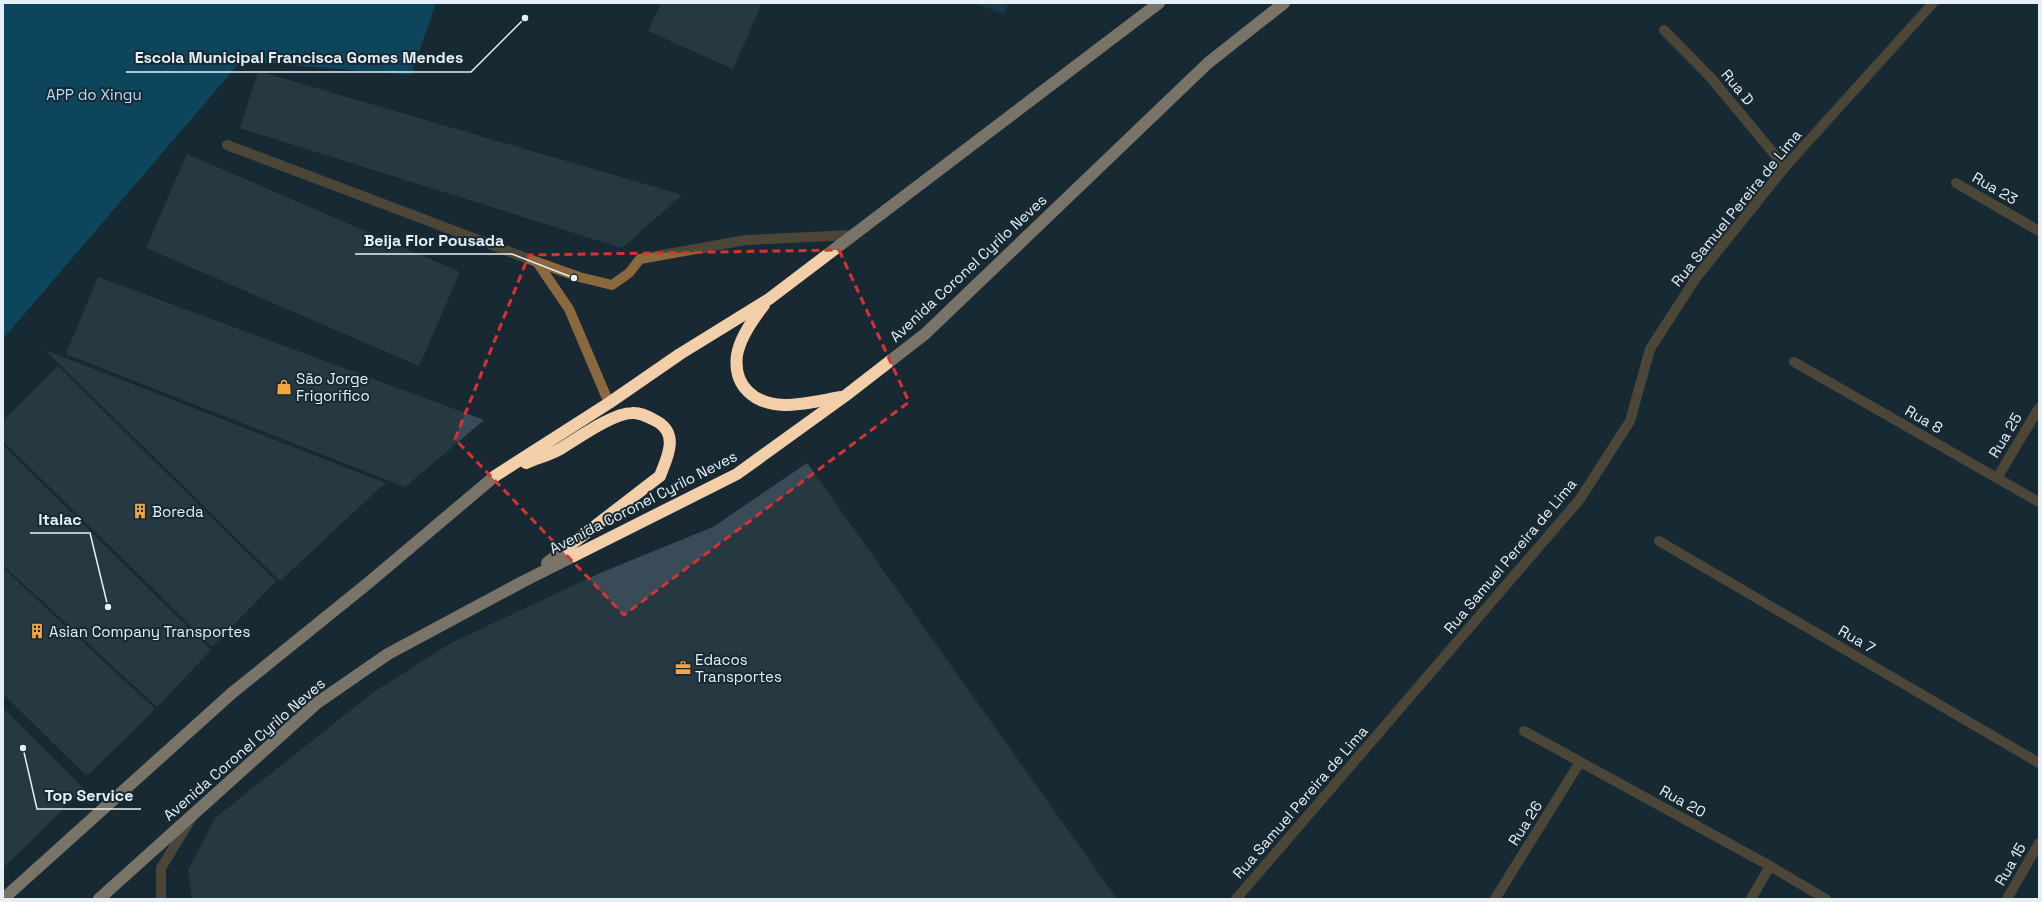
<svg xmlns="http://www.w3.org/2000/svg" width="2042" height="902" font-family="'Space Grotesk',sans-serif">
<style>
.green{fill:#164c66}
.forest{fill:#006791}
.building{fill:#394b56}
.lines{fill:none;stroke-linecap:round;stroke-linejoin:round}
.minor{stroke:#8b683e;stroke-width:10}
.highway{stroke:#f2cfa8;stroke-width:12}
.marked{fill:none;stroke:#d73232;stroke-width:3;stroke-dasharray:8 5;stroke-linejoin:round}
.labels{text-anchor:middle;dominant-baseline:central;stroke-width:4;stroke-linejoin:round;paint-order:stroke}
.street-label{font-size:15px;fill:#e5eff6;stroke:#182933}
.park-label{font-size:15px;fill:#b6def6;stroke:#182933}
.poi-label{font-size:15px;fill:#e5eff6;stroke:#182933;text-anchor:start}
.leader{fill:none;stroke:#e5eff6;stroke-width:1.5}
.callout-dot{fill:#e5eff6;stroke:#182933;stroke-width:1.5}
.callout-label{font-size:16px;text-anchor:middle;font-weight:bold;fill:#e5eff6;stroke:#182933;stroke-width:4;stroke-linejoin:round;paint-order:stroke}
</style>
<rect width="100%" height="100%" fill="#182933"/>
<!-- green -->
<polygon class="green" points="974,3 1008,3 1004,14"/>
<!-- forest -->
<polygon class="forest" points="3,3 436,3 411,75 241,61 3,339"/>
<!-- building -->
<g class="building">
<polygon points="661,3 762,3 733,69 648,31"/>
<polygon points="258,71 682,195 622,248 240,128"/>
<polygon points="187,154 460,272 419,366 146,248"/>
<polygon points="98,277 484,420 405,487 66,354"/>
<polygon points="45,350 385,483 280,581"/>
<polygon points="58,366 276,581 212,647 3,441 3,421"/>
<polygon points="3,445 211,650 157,707 3,565"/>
<polygon points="807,463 1117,899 192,899 188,870 216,817 374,692 451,643 600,573 713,527"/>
<polygon points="3,568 155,709 87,776 3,694"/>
<polygon points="3,708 84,789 3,868"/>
</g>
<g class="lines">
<!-- minor -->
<g class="minor">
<polyline points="1664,30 1711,78 1785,167"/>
<polyline points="227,145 537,262 579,277 612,285 629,273 640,259 746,240 853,235"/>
<polyline points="1956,183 2039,231"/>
<polyline points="537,262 569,309 609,403"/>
<polyline points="1794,362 2039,502"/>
<polyline points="1997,478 2039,408"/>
<polyline points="1659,541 2039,763"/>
<polyline points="1524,731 1770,866 1826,899"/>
<polyline points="161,899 161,868 191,819"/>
<polyline points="1236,899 1580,499 1630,421 1650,349 1696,278 1785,167 1933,3"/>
<polyline points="1495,899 1580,762"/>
<polyline points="1751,899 1770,866"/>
<polyline points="2007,899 2039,843"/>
</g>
<!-- highway -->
<g class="highway">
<path d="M764 305C753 319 740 337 737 355 733 386 754 404 784 405 803 405 823 400 841 397"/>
<path d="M526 463C537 458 550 455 560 449 577 439 613 413 632 413 641 412 650 418 658 422 679 435 667 458 660 476L547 563"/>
<polyline points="3,899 232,693 367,584 495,476 609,403 680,354 769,299 1159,3"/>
<polyline points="99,899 317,703 388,654 524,581 737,474 845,396 925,334 1208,63 1284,3"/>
</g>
</g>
<!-- marked area -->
<path d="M0 0H2042V902H0ZM839 250 909 402 624 615 455 439 529 255Z" fill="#182933" fill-opacity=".55" fill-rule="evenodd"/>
<path class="marked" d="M839 250 909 402 624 615 455 439 529 255Z"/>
<!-- icons -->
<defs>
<symbol id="shop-bare" viewBox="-9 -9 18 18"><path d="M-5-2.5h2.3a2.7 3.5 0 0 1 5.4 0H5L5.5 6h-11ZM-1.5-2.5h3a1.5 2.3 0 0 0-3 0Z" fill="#f2a541" stroke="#182933" stroke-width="2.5" paint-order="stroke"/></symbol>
<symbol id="building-bare" viewBox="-9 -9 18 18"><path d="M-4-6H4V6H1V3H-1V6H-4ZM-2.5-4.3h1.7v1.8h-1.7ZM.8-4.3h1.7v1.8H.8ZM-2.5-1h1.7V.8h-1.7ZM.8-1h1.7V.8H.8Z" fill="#f2a541" stroke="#182933" stroke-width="2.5" paint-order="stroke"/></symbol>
<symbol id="office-bare" viewBox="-9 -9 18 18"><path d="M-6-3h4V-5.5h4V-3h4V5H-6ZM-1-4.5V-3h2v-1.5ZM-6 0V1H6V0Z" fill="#f2a541" stroke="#182933" stroke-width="2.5" paint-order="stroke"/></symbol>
</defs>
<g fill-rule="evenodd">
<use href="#shop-bare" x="273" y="376" width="22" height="22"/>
<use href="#building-bare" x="129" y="500" width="22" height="22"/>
<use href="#building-bare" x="26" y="620" width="22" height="22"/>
<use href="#office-bare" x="672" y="657" width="22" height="22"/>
</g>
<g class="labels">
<!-- street labels -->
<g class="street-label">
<text transform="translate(1738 87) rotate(50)">Rua D</text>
<text transform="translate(1995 188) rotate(30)">Rua 23</text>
<text transform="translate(1736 208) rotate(-51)">Rua Samuel Pereira de Lima</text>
<text transform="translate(968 268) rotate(-43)">Avenida Coronel Cyrilo Neves</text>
<text transform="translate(1924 419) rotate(30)">Rua 8</text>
<text transform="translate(2005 435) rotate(-59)">Rua 25</text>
<text transform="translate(643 502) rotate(-27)">Avenida Coronel Cyrilo Neves</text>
<text transform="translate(1510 556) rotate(-50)">Rua Samuel Pereira de Lima</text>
<text transform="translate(1857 639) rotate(30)">Rua 7</text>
<text transform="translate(244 749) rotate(-41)">Avenida Coronel Cyrilo Neves</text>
<text transform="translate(1683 801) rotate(29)">Rua 20</text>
<text transform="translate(1300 802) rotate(-49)">Rua Samuel Pereira de Lima</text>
<text transform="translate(1525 823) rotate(-58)">Rua 26</text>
<text transform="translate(2010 864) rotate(-60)">Rua 15</text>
</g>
<!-- park labels -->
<g class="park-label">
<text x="94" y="94">APP do Xingu</text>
</g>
<!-- poi labels -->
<g class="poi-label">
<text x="296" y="378">São Jorge<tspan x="296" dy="17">Frigorífico</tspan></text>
<text x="152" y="511">Boreda</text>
<text x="49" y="631">Asian Company Transportes</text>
<text x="695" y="659">Edacos<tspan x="695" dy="17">Transportes</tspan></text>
</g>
</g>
<!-- callouts -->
<path class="leader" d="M525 18L471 72H126M574 278L512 254H355M108 607L90 533H30M23 748L37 809H141"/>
<g class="callout-dot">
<circle cx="525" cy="18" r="4"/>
<circle cx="574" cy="278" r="4"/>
<circle cx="108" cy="607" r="4"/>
<circle cx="23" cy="748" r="4"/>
</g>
<g class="callout-label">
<text x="299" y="63">Escola Municipal Francisca Gomes Mendes</text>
<text x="434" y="246">Beija Flor Pousada</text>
<text x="60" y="525">Italac</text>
<text x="89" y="801">Top Service</text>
</g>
<!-- border -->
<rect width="2042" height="902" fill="none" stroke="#e5eff6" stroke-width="8"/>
</svg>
